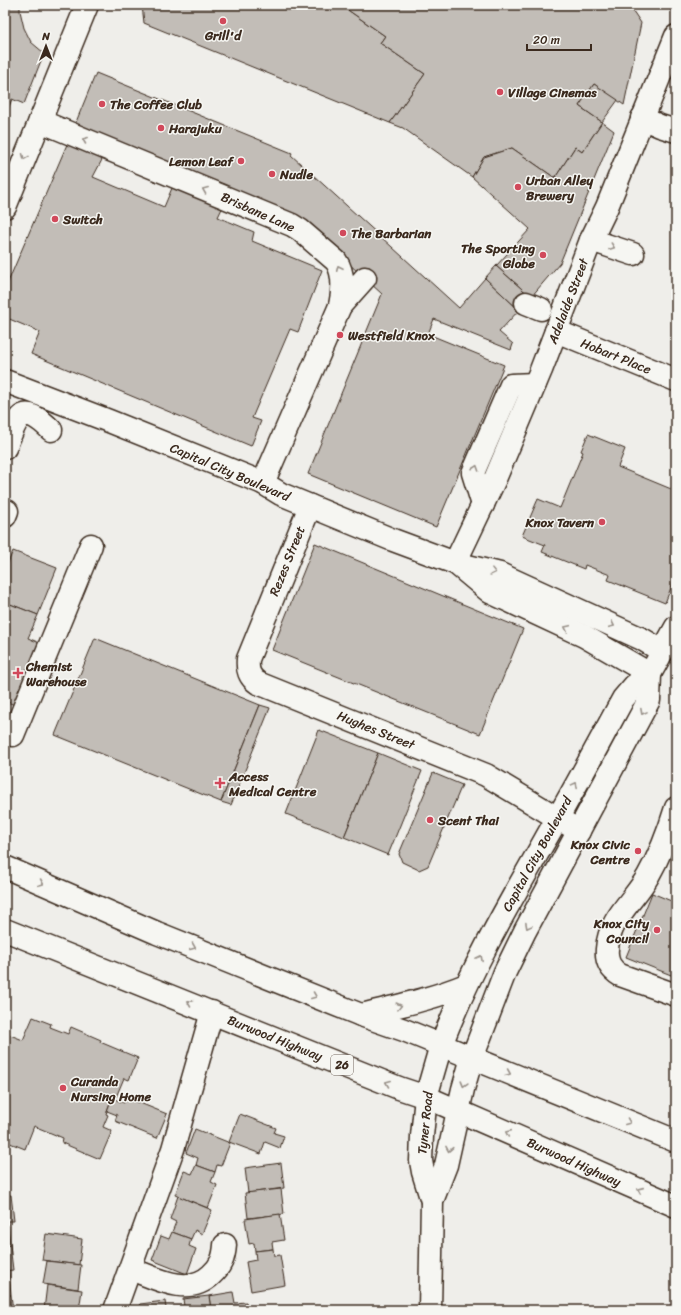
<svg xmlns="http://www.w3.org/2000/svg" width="681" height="1315" font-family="Sriracha,sans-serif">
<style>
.building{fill:#c2bdb7;stroke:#3b2a1e}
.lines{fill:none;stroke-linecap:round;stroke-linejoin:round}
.minor-casing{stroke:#3b2a1e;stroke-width:25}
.major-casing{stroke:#3b2a1e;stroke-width:25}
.highway-casing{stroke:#3b2a1e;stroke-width:25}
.minor{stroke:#f6f6f2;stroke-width:22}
.major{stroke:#f6f6f2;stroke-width:22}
.highway{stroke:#f6f6f2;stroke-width:22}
.oneway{stroke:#989088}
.poi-dot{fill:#d1495b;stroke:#f6f6f2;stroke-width:1.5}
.labels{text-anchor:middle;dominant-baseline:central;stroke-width:3;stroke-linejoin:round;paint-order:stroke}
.shield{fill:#f6f6f2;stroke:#73675e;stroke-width:1}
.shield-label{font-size:12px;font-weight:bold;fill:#3b2a1e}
.poi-label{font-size:13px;font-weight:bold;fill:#3b2a1e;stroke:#f6f6f2;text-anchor:start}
.street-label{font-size:13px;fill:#3b2a1e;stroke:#f6f6f2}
</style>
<rect width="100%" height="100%" fill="#efeeea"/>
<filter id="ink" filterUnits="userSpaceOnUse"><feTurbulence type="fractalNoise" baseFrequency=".025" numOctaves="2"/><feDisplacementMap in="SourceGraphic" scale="8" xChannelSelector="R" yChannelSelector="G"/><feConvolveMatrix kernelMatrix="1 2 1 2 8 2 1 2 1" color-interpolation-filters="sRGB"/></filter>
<g filter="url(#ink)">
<!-- building -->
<g class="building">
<polygon points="5,5 20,5 20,11 24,28 31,42 44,53 24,104 12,99 5,117"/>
<polygon points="142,5 347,5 345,8 385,36 380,43 425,74 390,123 144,23"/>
<polygon points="347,5 629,5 641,23 624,105 594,84 579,106 602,122 582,152 575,147 555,178 512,148 484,157 472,177 403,128 390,123 425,74 380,43 385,36 345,8"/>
<polygon points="96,73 292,153 291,155 459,308 485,278 519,310 499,332 513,344 511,350 434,319 428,334 504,365 436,527 308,474 382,294 300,219 74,127"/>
<polygon points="594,84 618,100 602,122 579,106"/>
<polygon points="602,122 614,131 560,263 531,297 496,266 530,229 472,177 484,157 512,148 555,178 575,147 582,152"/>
<polygon points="68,142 104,156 93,177 164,207 175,181 225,202 218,217 254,232 252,241 322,270 298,332 290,329 252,418 261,421 251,446 31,354 40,332 7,318 5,322 5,289"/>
<polygon points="496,266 531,297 519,310 485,278"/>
<polygon points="5,410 13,413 5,432"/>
<polygon points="588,434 625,449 618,467 676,491 676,575 665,603 608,580 610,575 585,565 584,569 542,552 545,545 522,536 538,499 560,508 583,452 581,451"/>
<polygon points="315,543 523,629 480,734 272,650"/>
<polygon points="13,551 57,568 38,615 5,602 5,564 7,565"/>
<polygon points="5,602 38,615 28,638 42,644 17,706 5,701"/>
<polygon points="95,638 260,705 221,802 55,735"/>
<polygon points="260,705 270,708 231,805 221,802"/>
<polygon points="319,730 378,753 344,837 286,814"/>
<polygon points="378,753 422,771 388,855 344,837"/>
<polygon points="433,773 462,785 428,866 419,870 402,862 399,854"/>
<polygon points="676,851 676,862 672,861"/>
<polygon points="652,893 676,903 676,977 626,957"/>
<polygon points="33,1017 51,1024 50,1027 68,1034 71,1027 101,1040 100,1042 138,1058 129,1080 124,1078 116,1097 113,1095 107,1111 106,1114 108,1115 103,1127 112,1131 100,1159 62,1143 63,1138 34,1126 25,1149 5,1141 5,1033 23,1040"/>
<polygon points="125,1097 167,1114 157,1138 115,1121 117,1115 107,1111 112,1098 124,1103"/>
<polygon points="240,1114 276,1128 274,1133 284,1136 280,1148 265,1142 261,1154 229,1142"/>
<polygon points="195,1129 230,1143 221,1166 217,1165 215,1172 196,1165 198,1158 186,1153"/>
<polygon points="281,1163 284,1188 248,1193 245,1168"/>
<polygon points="196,1165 215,1172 211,1182 217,1185 208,1208 175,1195 184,1171 192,1174"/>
<polygon points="281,1189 284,1214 248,1218 245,1193"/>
<polygon points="11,1195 14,1221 5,1221 5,1196"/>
<polygon points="178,1196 212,1210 202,1234 195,1230 191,1239 172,1232 176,1222 170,1219"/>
<polygon points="280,1214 284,1240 272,1242 273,1249 255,1251 254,1243 249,1244 245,1219"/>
<polygon points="5,1221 8,1221 10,1245 5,1246"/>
<polygon points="172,1232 191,1239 189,1246 196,1249 187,1274 152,1260 161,1236 169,1239"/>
<polygon points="46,1234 82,1239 79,1265 42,1260"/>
<polygon points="10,1245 13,1270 5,1271 5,1246"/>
<polygon points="273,1249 274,1256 280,1255 285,1285 251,1291 246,1262 256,1260 255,1251"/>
<polygon points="47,1261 81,1265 78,1289 43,1284"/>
<polygon points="9,1270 11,1295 5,1296 5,1271"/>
<polygon points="47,1285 82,1290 79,1310 44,1310"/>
<polygon points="233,1292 235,1303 246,1302 248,1310 211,1310 209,1296"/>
<polygon points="11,1295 13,1310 5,1310 5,1296"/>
<polygon points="209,1296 211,1310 175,1310 174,1307 184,1306 183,1299"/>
<polygon points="165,1301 166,1308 174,1307 175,1310 141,1310 140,1304"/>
</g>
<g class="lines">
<defs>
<g id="minor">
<polyline points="642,118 660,126 676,131"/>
<path d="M40 121 292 225 300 230 336 261C345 274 343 291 340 306L263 483"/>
<polyline points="5,207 87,5"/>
<polyline points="591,240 633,254"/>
<polyline points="526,303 541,309"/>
<polyline points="340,306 365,278"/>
<polyline points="556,331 676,380"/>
<polyline points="5,381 109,421 263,483 281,494 393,540 455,563 500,574 642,639 662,651"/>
<path d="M5 448C17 420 20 399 51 430"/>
<polyline points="483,505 473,473 511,385 535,384"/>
<path d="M310 506 248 659C247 670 249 677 258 683L486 775 579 831"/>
<polyline points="5,516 7,511"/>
<polyline points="455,563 495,479 541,370 591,240 607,207 676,36"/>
<polyline points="459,566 490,592 584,636 650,674"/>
<polyline points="13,735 91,545"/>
<path d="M676 808C669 831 660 855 648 876 634 901 609 918 607 949 606 961 610 969 620 975L676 995"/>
<path d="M361 1015C397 1006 432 999 466 985"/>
<path d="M441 1045C472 965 515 893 557 819 580 779 601 739 623 699L635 685 650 674 676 627"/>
<polyline points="472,1058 505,972 525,931 649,700 650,674"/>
<path d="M131 1269C155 1278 188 1297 211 1275 221 1266 224 1258 225 1245"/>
<polyline points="115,1310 173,1149 212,1012"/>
</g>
<g id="major">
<polyline points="432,1201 446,1165 463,1089 472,1058"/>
<polyline points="430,1310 432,1201 423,1172 421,1161 422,1136 426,1097 441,1045"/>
</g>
<g id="highway">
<polyline points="5,867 157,933 361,1015 404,1030 676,1141"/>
<polyline points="5,930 399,1088 426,1097 676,1206"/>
</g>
</defs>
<!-- minor casing -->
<use href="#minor" class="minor-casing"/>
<!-- major casing -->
<use href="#major" class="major-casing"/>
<!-- highway casing -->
<use href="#highway" class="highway-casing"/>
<!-- minor -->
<use href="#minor" class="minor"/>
<!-- major -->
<use href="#major" class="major"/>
<!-- highway -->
<use href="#highway" class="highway"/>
</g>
<!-- one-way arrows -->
<defs><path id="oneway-chevron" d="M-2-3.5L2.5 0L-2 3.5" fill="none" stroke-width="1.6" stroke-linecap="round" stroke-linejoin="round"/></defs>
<g class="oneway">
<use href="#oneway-chevron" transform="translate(85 140) rotate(-158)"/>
<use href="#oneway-chevron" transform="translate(25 157) rotate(112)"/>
<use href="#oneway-chevron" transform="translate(205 190) rotate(-158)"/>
<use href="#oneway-chevron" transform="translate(612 247) rotate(20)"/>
<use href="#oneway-chevron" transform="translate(339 268) rotate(-115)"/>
<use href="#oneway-chevron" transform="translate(476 468) rotate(-71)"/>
<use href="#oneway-chevron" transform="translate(493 572) rotate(14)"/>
<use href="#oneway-chevron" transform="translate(612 625) rotate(25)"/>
<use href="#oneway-chevron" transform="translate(567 628) rotate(-155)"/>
<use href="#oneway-chevron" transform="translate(643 712) rotate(118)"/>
<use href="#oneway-chevron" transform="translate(575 785) rotate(-62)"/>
<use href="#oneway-chevron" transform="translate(41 883) rotate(23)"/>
<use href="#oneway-chevron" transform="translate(528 926) rotate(118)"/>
<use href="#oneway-chevron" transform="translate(193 947) rotate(22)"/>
<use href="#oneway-chevron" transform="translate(480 958) rotate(-62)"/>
<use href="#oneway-chevron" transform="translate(314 996) rotate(22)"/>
<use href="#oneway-chevron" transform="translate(190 1003) rotate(-158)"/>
<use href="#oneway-chevron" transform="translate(399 1006) rotate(-14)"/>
<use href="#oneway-chevron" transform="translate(508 1073) rotate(23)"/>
<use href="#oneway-chevron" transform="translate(388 1083) rotate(-158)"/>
<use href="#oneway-chevron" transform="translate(464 1084) rotate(106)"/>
<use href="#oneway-chevron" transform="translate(628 1122) rotate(22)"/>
<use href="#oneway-chevron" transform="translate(508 1133) rotate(-156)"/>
<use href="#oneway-chevron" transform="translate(449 1149) rotate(100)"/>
<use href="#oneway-chevron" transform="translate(640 1190) rotate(-156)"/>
</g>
</g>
<!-- markers -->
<g class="poi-dot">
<circle cx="223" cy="21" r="4"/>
<circle cx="500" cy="92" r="4"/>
<circle cx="102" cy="104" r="4"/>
<circle cx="161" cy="128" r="4"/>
<circle cx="241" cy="161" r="4"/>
<circle cx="272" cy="174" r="4"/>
<circle cx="518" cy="187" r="4"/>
<circle cx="55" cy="219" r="4"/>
<circle cx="343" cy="233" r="4"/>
<circle cx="543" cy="255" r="4"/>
<circle cx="340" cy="335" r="4"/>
<circle cx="602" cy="522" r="4"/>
<path d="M16 667h4v4h4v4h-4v4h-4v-4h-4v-4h4z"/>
<path d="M218 777h4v4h4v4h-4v4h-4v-4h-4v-4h4z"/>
<circle cx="430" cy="820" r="4"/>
<circle cx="638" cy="851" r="4"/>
<circle cx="657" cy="930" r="4"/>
<circle cx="63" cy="1088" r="4"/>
</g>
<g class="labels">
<!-- shield labels -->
<rect class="shield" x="331" y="1055" width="22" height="20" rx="3"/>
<g class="shield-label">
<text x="342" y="1065">26</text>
</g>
<!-- poi labels -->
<g class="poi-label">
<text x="223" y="35" text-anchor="middle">Grill'd</text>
<text x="508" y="92">Village Cinemas</text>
<text x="110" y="104">The Coffee Club</text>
<text x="169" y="128">Harajuku</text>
<text x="233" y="161" text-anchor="end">Lemon Leaf</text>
<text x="280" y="174">Nudle</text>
<text x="526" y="180">Urban Alley<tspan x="526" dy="15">Brewery</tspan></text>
<text x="63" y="219">Switch</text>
<text x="351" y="233">The Barbarian</text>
<text x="535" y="248" text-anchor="end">The Sporting<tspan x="535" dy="15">Globe</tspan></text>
<text x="348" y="335">Westfield Knox</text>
<text x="594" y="522" text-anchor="end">Knox Tavern</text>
<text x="26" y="666">Chemist<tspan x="26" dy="15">Warehouse</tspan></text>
<text x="229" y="776">Access<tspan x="229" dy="15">Medical Centre</tspan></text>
<text x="438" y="820">Scent Thai</text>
<text x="630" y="844" text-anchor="end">Knox Civic<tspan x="630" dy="15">Centre</tspan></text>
<text x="649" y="923" text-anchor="end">Knox City<tspan x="649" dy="15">Council</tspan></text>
<text x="71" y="1081">Curanda<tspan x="71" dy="15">Nursing Home</tspan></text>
</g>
<!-- street labels -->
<g class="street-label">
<text transform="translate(258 212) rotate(24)">Brisbane Lane</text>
<text transform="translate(568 301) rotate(-69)">Adelaide Street</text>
<text transform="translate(616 356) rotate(22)">Hobart Place</text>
<text transform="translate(230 472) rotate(23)">Capital City Boulevard</text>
<text transform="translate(287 561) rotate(-68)">Rezes Street</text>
<text transform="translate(376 730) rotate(22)">Hughes Street</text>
<text transform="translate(537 854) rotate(-61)">Capital City Boulevard</text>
<text transform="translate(275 1038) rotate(22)">Burwood Highway</text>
<text transform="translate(425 1123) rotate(-84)">Tyner Road</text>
<text transform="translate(574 1162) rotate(24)">Burwood Highway</text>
</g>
</g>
<!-- margin -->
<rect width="681" height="1315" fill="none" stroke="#f6f6f2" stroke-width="20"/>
<rect x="10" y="10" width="661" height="1295" fill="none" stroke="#3b2a1e" stroke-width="1.5" filter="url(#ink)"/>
<!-- north arrow -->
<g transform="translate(46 46)" stroke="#f6f6f2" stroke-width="3" paint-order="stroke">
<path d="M0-3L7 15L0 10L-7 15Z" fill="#3b2a1e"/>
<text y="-6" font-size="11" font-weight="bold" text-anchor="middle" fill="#3b2a1e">N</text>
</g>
<!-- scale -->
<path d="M527 44v6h64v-6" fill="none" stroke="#3b2a1e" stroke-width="2"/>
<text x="533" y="44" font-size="12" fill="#3b2a1e" stroke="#f6f6f2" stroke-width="3" paint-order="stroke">20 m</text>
</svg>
